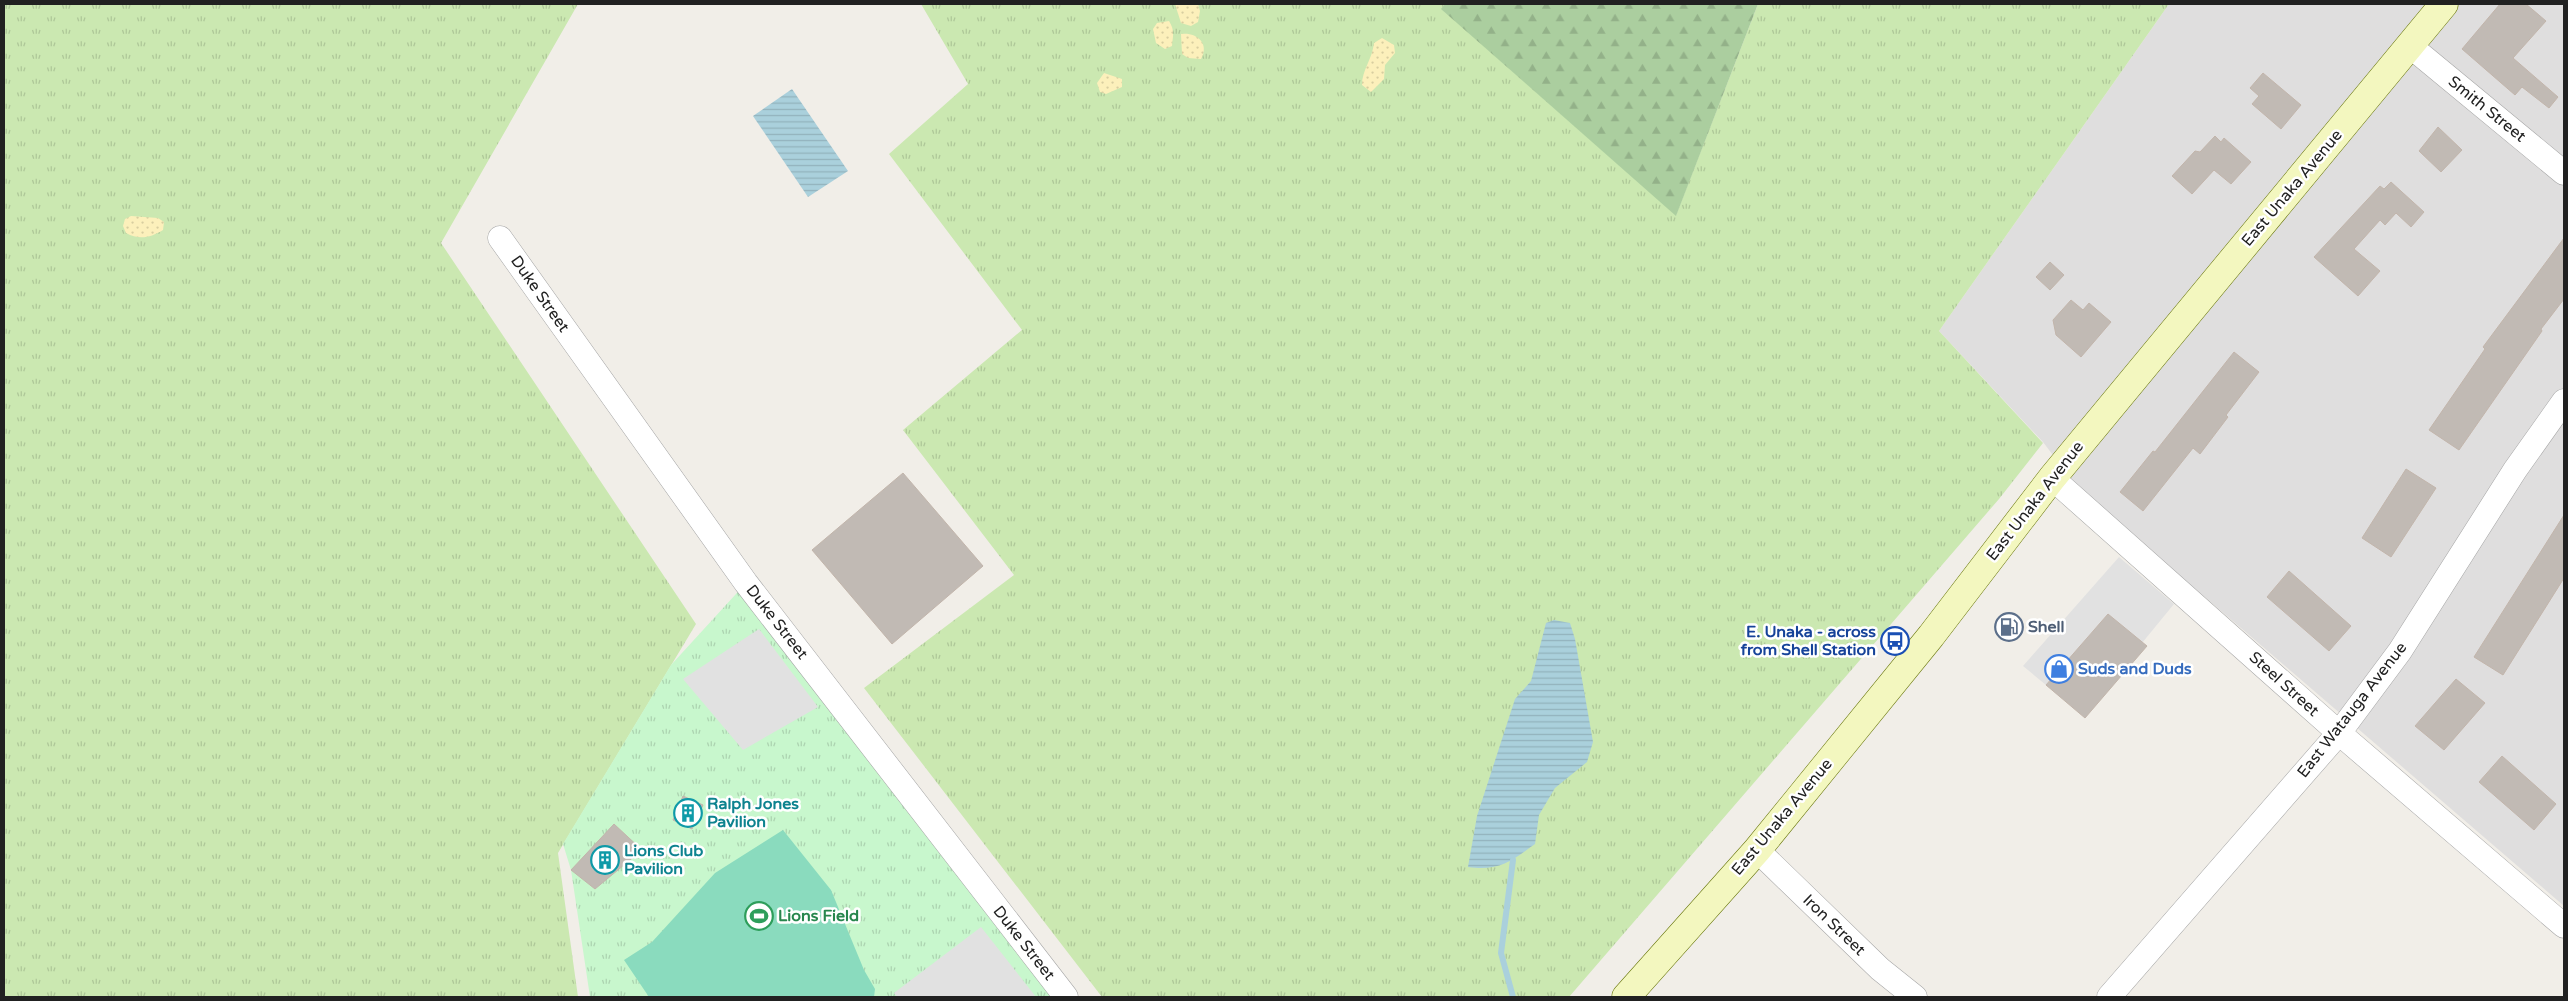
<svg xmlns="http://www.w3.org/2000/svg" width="2568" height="1001" font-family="'Varela Round',sans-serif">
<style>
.residential{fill:#dfdede}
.grass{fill:url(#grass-tufts)}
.forest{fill:url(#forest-firs)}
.sand{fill:url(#sand-dots)}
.park{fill:url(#park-tufts)}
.pitch{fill:#8adbbe}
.parking{fill:#e1e1e1}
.water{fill:url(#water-rules)}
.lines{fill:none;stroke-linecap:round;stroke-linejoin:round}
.stream{stroke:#aad0dc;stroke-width:6}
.building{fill:#c1bab4;stroke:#c2b5ab}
.street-casing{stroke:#a5a5a5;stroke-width:25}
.secondary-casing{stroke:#67750a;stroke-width:29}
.street{stroke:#fff;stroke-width:24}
.secondary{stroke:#f3f7bf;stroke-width:28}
.labels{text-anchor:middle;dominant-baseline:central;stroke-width:5;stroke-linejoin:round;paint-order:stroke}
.street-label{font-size:16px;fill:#212121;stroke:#fff}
.service-label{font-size:16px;font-weight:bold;fill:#4e5e75;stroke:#fff;text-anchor:start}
.transit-label{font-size:16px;font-weight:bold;fill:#164399;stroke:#fff;text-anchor:end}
.shop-label{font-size:16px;font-weight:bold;fill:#366cbe;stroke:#fff;text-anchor:start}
.culture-label{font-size:16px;font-weight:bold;fill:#0d838f;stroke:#fff;text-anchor:start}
.leisure-label{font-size:16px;font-weight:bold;fill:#27864d;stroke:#fff;text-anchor:start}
</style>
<defs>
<pattern id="grass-tufts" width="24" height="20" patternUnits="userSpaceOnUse" patternTransform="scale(1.25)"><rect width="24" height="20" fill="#cbe8b1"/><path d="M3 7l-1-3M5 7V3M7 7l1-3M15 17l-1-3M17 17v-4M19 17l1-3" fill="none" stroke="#aec798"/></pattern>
<pattern id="forest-firs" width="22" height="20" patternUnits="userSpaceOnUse" patternTransform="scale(1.25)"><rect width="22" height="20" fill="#abce9f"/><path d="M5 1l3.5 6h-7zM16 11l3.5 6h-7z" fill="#93b189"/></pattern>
<pattern id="sand-dots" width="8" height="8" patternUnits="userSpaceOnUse" patternTransform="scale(1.25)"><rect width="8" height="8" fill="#fcf0bb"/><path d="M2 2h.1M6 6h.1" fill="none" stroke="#d8cea0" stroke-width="1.8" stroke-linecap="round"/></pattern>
<pattern id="park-tufts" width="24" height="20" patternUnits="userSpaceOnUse" patternTransform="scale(1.25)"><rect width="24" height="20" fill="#c8f7cd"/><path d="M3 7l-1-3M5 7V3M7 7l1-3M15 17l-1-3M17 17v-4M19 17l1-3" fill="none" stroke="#acd3b0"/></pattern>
<pattern id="water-rules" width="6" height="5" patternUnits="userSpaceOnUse" patternTransform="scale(1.25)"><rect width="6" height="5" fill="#aad0dc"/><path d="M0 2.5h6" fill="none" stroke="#92b2bc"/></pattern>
</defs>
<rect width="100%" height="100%" fill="#f1eee8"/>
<!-- residential -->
<polygon class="residential" points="2169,4 2564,4 2564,906 2077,487 2043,442 1939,331"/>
<!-- grass -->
<g class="grass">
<polygon points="4,4 578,4 441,243 696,624 558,853 578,997 4,997"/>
<polygon points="921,4 1445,4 1442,9 1676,215 1758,4 2169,4 1939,331 2043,443 1999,499 1569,997 1102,997 864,688 1014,575 903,430 1022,330 889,154 968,84"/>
</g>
<!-- forest -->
<polygon class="forest" points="1445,4 1758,4 1676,216 1441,9"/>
<!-- sand -->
<g class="sand">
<polygon points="1175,4 1198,4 1200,11 1198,22 1191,26 1181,23"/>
<path d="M1169 21C1175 31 1173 35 1172 46L1165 49 1156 43 1153 29 1157 23Z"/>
<path d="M1181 34C1196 32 1210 43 1201 59L1188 58 1182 54Z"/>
<path d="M1382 38 1394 45 1395 53 1385 65 1384 79 1371 92 1362 85C1362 70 1372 60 1374 43Z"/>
<polygon points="1104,73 1122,79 1122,87 1106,94 1100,92 1097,83"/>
<path d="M131 216 158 218 164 222 163 230C150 238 139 240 126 233L123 226 125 219Z"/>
</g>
<!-- park -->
<polygon class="park" points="746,583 1055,997 590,997 571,870 563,844 671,665"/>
<!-- pitch -->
<polygon class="pitch" points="783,830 831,890 864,970 875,989 874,997 649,997 624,960 652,942 715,873"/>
<!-- parking -->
<g class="parking">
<polygon points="2119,557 2174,604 2142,643 2108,614 2046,685 2023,666"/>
<polygon points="759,629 818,707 743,750 683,679"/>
<polygon points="981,927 1036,997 897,997 894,993"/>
</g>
<!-- water -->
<g class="water">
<polygon points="792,89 848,171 808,197 753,116"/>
<path d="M1554 620 1570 623 1575 639 1593 742 1587 762 1555 788 1539 815 1535 844C1510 862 1499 871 1468 867L1477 816 1515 699 1531 681 1546 623Z"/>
</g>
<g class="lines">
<!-- stream -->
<polyline class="stream" points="1513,860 1501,953 1513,997"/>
</g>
<!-- building -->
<g class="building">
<polygon points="2500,4 2526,4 2546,21 2513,58 2558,97 2549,108 2522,87 2515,95 2462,49"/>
<polygon points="2263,73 2301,105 2281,129 2252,104 2259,96 2250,88"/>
<polygon points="2438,127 2462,150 2441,172 2419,151"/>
<polygon points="2215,136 2221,142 2224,138 2251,162 2231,184 2214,170 2192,194 2172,176 2195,151 2200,152"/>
<polygon points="2391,182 2424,212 2411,227 2396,213 2385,225 2380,220 2354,249 2380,271 2358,296 2314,257 2380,186 2384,189"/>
<polygon points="2564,238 2564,299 2541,329 2542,331 2459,450 2429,430 2485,349 2483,347"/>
<polygon points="2050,262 2064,275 2050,290 2036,277"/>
<polygon points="2071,300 2083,310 2089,303 2111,322 2081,357 2056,335 2053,320"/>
<polygon points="2234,352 2259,372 2226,415 2228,417 2200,454 2193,448 2143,511 2120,492 2153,451 2155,452"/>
<polygon points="2406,469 2436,488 2391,557 2362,538"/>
<polygon points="903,473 983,566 892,644 812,550"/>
<polygon points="2564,515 2564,578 2503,675 2474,657"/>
<polygon points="2289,571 2351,626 2329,651 2267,597"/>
<polygon points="2108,614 2147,646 2085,718 2046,685"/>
<polygon points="2456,679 2485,703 2444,750 2415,726"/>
<polygon points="2502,756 2556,804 2534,830 2479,782"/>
<polygon points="683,796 703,805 692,829 673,820"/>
<polygon points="614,824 642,850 595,889 571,870"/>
</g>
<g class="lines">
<defs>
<g id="street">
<polyline points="2409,45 2564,173"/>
<polyline points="500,238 746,583 1066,997"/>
<polyline points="2052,478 2339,733 2564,926"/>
<polyline points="1757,850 1880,969 1915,997"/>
<polyline points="2109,997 2339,733 2400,651 2515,470 2564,401"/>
</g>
<polyline id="secondary" points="1626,997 1757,850 1931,636 2052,478 2444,4"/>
</defs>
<!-- street casing -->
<use href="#street" class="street-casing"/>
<!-- secondary casing -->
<use href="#secondary" class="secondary-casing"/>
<!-- street -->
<use href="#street" class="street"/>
<!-- secondary -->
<use href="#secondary" class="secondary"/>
</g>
<!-- icons -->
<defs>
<symbol id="fuel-ring" viewBox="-11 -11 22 22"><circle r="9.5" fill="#fff" stroke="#5c6f8a" stroke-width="1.5"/><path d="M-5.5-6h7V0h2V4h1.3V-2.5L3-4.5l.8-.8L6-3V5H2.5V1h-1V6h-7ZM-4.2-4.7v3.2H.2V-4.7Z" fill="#5c6f8a"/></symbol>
<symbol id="bus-ring" viewBox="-11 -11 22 22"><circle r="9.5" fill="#fff" stroke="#1a4fb4" stroke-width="1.5"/><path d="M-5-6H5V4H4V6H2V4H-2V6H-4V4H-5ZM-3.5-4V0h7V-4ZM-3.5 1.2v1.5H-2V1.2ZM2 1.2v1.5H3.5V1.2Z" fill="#1a4fb4"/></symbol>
<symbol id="shop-ring" viewBox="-11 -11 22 22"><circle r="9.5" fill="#fff" stroke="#3f7fe0" stroke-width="1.5"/><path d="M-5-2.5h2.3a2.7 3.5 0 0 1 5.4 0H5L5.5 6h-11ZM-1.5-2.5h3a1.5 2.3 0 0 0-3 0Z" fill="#3f7fe0"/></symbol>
<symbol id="building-ring" viewBox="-11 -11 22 22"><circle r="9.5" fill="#fff" stroke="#0f9aa8" stroke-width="1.5"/><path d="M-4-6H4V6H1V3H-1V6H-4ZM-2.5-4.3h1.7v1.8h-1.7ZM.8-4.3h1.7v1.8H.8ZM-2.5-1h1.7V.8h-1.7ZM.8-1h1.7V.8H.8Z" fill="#0f9aa8"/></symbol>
<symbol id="stadium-ring" viewBox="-11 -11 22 22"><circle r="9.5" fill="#fff" stroke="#2e9e5b" stroke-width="1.5"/><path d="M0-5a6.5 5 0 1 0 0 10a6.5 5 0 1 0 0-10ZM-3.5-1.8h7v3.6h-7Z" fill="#2e9e5b"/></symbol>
</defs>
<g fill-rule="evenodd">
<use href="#fuel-ring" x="1993" y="611" width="32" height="32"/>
<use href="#bus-ring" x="1879" y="625" width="32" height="32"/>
<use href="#shop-ring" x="2043" y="653" width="32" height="32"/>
<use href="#building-ring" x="672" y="797" width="32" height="32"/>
<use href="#building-ring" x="589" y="844" width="32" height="32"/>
<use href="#stadium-ring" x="743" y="900" width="32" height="32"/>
</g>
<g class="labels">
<!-- street labels -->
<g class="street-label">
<text transform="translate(2487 109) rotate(39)">Smith Street</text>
<text transform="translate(2292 188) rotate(-50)">East Unaka Avenue</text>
<text transform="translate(540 294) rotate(55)">Duke Street</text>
<text transform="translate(2035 501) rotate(-52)">East Unaka Avenue</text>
<text transform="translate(777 622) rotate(52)">Duke Street</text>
<text transform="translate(2284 684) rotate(42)">Steel Street</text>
<text transform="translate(2352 710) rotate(-52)">East Watauga Avenue</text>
<text transform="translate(1782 817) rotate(-50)">East Unaka Avenue</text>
<text transform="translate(1834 925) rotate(44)">Iron Street</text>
<text transform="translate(1024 943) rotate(52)">Duke Street</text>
</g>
<!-- service labels -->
<g class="service-label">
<text x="2028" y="627">Shell</text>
</g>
<!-- transit labels -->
<g class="transit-label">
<text x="1876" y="632">E. Unaka - across<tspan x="1876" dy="18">from Shell Station</tspan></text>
</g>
<!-- shop labels -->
<g class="shop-label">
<text x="2078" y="669">Suds and Duds</text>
</g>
<!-- culture labels -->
<g class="culture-label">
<text x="707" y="804">Ralph Jones<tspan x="707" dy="18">Pavilion</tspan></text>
<text x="624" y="851">Lions Club<tspan x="624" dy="18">Pavilion</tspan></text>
</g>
<!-- leisure labels -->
<g class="leisure-label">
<text x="778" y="916">Lions Field</text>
</g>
</g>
<!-- border -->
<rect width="2568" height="1001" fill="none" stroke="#212121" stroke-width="10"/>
</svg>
